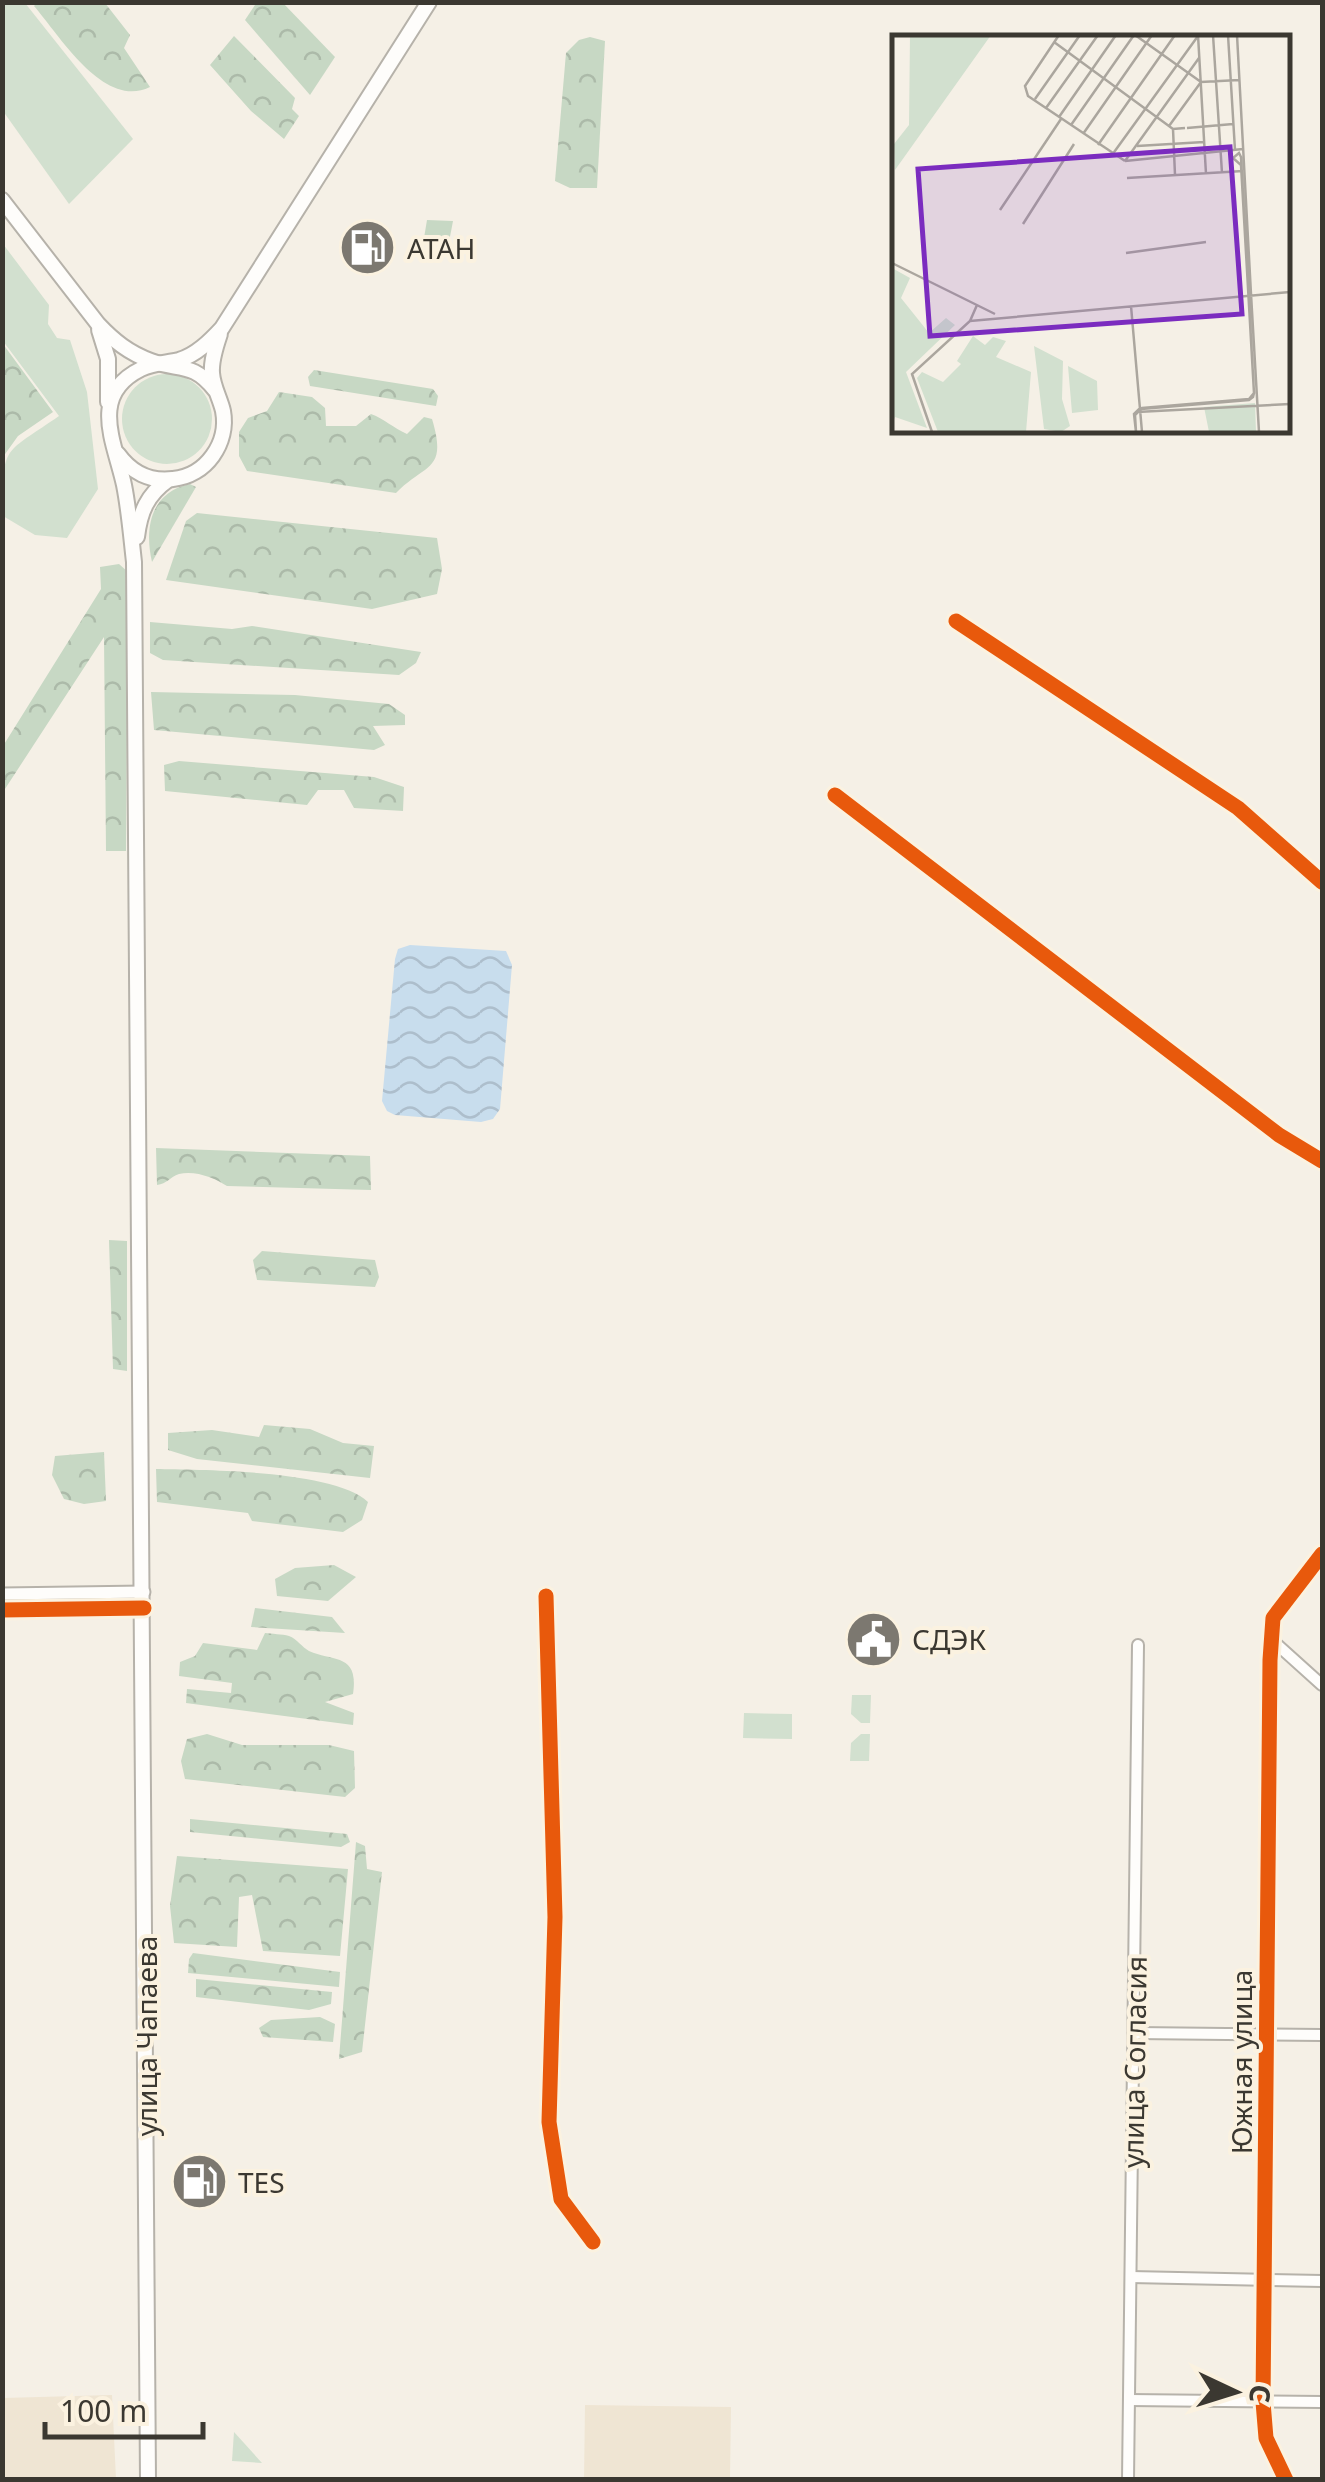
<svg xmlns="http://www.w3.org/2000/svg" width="1325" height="2482" font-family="'Noto Sans',sans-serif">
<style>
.built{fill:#efe5d3}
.green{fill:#d2e0cf}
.forest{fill:url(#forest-crowns)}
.water{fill:url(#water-waves)}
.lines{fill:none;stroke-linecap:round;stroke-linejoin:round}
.minor-casing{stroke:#b6b2aa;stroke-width:14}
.tertiary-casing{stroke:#b6b2aa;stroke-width:15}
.secondary-casing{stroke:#b6b2aa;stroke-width:18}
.minor{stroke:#fefdfb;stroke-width:10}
.tertiary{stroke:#fefdfb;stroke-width:11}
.secondary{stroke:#fefdfb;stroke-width:14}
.cycleway-casing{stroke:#fbf2e0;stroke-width:21}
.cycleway{stroke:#e8590c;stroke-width:15}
.labels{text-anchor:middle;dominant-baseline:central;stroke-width:8;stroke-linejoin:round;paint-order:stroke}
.poi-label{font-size:28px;fill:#3b3831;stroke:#fbf2e0;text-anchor:start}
.street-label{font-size:28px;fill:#3b3831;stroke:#fbf2e0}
.inset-road{fill:none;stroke:#aba69e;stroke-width:2.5}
.view{fill:#7b2cbf;fill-opacity:0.15;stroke:#7b2cbf;stroke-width:5}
.inset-edge{fill:none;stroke:#3b3831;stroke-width:5}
</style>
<defs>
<pattern id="forest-crowns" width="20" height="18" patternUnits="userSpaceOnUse" patternTransform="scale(2.5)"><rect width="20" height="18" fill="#c7d8c4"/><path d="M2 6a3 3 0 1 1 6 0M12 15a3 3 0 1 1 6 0" fill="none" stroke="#acbaa9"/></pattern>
<pattern id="water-waves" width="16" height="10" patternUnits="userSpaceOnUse" patternTransform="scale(2.5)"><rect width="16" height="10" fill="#c8dded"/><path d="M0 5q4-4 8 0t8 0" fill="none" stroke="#adbecc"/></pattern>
</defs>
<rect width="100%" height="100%" fill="#f5f0e6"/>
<!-- built -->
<g class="built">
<polygon points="112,2395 116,2479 3,2479 3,2398"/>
<polygon points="585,2405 731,2407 730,2479 584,2479"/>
</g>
<!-- green -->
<g class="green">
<polygon points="2,3 25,3 133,139 69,204 3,111"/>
<path d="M3 244 49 305 48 324 57 338 70 340 87 392 98 489 67 538 35 535 3 516C2 444 3 455 59 416L3 341Z"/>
<circle cx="167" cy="419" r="45"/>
<polygon points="852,1695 871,1695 870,1723 861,1723 851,1714"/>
<polygon points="744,1713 792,1714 792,1739 743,1738"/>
<polygon points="861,1734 870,1734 869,1761 850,1761 851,1743"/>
<polygon points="234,2432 262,2463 232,2461"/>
</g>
<!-- forest -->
<g class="forest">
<path d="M38 2 105 3 130 35 124 48 150 87C104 110 60 36 34 6Z"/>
<polygon points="257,2 283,3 335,57 310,95 245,20"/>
<polygon points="234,36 295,98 292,109 299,116 284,139 251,111 210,65"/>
<polygon points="590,37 605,41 597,188 570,188 555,181 566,53 579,40"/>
<polygon points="427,220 453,221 449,242 424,238"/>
<polygon points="3,344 53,412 18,436 3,457"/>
<polygon points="314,370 433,389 438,396 436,406 310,386 308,377"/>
<path d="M279 392 312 397 325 408 326 426H356L371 414C385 419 393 428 407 434L424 417 432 419C448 472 425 463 396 493L247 471 239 456V432L248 418 267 411Z"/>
<path d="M190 484 196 487 152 562C144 527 151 492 190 484Z"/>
<polygon points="197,513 437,538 442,569 437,594 372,609 166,580 186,521"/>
<polygon points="119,564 128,572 126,851 106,851 104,637 3,792 3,746 101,589 100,567"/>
<polygon points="150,622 232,629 252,626 421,652 416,663 399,675 163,660 150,653"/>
<polygon points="151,692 295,695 389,704 405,715 405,725 373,726 385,745 374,750 154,730"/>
<polygon points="179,761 374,777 404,787 403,811 354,808 344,790 318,790 307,805 165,791 164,765"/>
<path d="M156 1148 370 1156 371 1190 227 1186C215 1178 195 1170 179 1174 170 1177 167 1184 157 1185Z"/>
<polygon points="109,1240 127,1241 127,1371 113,1369"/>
<polygon points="262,1251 375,1260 379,1277 375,1287 257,1280 253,1260"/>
<polygon points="264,1425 310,1429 343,1443 374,1446 370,1478 197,1459 168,1450 168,1433 212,1430 259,1437"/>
<polygon points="104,1452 106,1501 84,1504 64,1499 52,1475 55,1456"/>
<path d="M156 1469C204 1470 335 1470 368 1502L362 1520 343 1532 252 1521 248 1513 157 1502Z"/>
<polygon points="334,1565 356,1577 328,1601 277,1596 275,1579 295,1568"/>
<polygon points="255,1608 332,1617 345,1633 251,1627"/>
<path d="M265 1633C272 1634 282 1634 289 1636 297 1639 302 1647 309 1651 334 1662 359 1653 353 1694L325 1702 354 1713 353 1725 186 1703 187 1689 231 1693 232 1683 179 1676 180 1662 195 1656 203 1643 257 1650Z"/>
<polygon points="207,1734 242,1745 329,1745 354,1751 355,1788 345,1797 185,1779 181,1761 187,1739"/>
<polygon points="190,1819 347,1834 350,1842 341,1847 190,1832"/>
<polygon points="356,1842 365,1846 367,1869 382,1872 362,2052 339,2059"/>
<polygon points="177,1856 348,1869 340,1956 263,1951 252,1895 239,1897 237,1947 174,1943 170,1906"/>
<polygon points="193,1953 340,1972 339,1987 188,1973 189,1959"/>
<polygon points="196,1979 332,1992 331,2004 309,2010 196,1997"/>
<polygon points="320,2017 335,2024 333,2042 263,2037 259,2028 271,2020"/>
</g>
<!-- water -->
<polygon class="water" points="410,945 506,951 512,965 500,1109 493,1119 481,1122 395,1115 387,1111 382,1101 395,959 398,949"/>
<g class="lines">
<defs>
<g id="minor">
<polyline points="956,621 1238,808 1322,882"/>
<polyline points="835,795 1279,1135 1322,1161"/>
<polyline points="546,1596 555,1917 549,2122 561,2199 593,2242"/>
<polyline points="1272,1640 1322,1685"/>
<polyline points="1135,2033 1322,2035"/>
<polyline points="1131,2277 1322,2281"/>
<polyline points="1129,2400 1322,2402"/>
<polyline points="1128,2480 1138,1645"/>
<polyline points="1286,2480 1266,2438 1263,2402 1270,1660 1273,1618 1322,1554"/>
</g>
<g id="tertiary">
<polyline points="2,1594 144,1592"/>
<polyline points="2,1610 144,1608"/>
</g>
<g id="secondary">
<path d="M2 200 98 324C114 341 129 353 151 361 180 371 193 362 215 390"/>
<polyline points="99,330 108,359 108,402"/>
<path d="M118 454C131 472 150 482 173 479 206 476 229 443 223 411 220 398 213 387 212 373 211 360 216 346 220 334"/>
<path d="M137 537C140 512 147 495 168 480"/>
<path d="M148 2480 134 562C131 536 129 510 124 485 115 443 88 395 141 369 153 363 166 363 179 360 196 355 210 341 222 328L429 2"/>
</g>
</defs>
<!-- minor casing -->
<use href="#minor" class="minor-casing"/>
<!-- tertiary casing -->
<use href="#tertiary" class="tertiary-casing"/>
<!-- secondary casing -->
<use href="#secondary" class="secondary-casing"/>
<!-- minor -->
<use href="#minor" class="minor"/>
<!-- tertiary -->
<use href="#tertiary" class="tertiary"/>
<!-- secondary -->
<use href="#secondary" class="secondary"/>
<defs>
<g id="cycleway">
<polyline points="956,621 1238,808 1322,882"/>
<polyline points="835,795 1279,1135 1322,1161"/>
<polyline points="546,1596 555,1917 549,2122 561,2199 593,2242"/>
<polyline points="2,1610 144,1608"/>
<polyline points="1286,2480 1266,2438 1263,2402 1270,1660 1273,1618 1322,1554"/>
</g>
</defs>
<!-- cycleway casing -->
<use href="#cycleway" class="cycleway-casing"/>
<!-- cycleway -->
<use href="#cycleway" class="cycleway"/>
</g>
<!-- icons -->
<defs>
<symbol id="fuel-disc" viewBox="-11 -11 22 22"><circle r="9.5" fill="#7c7870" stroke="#fbf2e0"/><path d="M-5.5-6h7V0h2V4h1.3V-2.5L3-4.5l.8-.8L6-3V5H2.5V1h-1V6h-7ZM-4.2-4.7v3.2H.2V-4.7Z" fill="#fff"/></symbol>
<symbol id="civic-disc" viewBox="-11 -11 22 22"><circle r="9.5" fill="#7c7870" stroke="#fbf2e0"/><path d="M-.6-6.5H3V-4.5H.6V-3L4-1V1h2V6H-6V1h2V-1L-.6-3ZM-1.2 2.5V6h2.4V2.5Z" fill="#fff"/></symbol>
</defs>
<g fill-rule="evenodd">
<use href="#fuel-disc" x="336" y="216" width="63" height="63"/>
<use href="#civic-disc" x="842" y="1608" width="63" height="63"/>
<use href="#fuel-disc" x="168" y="2150" width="63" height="63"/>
</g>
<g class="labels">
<!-- poi labels -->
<g class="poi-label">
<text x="407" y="248">АТАН</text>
<text x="912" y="1639">СДЭК</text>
<text x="238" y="2182">TES</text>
</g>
<!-- street labels -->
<g class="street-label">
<text transform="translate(146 2036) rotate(-90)">улица Чапаева</text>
<text transform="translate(1134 2062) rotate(-89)">улица Согласия</text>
<text transform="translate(1241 2062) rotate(-90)">Южная улица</text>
</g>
</g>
<!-- overview -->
<g transform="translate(892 35)">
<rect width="398" height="398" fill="#f5f0e6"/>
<path d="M0 233 18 243 9 263 37 298 54 283 63 290 14 337 35 393 3 382 0 389ZM81 301 93 310 101 302 114 306 104 322 139 337 134 397H46L25 343 30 337 51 347 69 329 65 326ZM142 311 171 326 170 364 178 391 169 397 152 394ZM176 331 205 346 206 375 180 378ZM363 368 364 397H317L312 372Z" fill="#d2e0cf"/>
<path d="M18 0H99L3 135 2 109 17 90Z" fill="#d2e0cf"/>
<path class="inset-road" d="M167 0 133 51 136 61 233 126M243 0 309 47 347 45M306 0 314 139M321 0 330 138M336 0 343 115M345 0 359 259M162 7 281 94 293 93M143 64 188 0M154 73 206 0M167 82 224 0M179 90 242 0M277 91 309 47M295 93 341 89M281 94 283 140M191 99 260 0M206 110 283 0M245 111 312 107M347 118 349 122 362 358 361 362 357 365 249 374 243 380 244 397 242 379 247 374 250 373 357 364 362 358 349 130 341 123ZM220 120 306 1M233 126 307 23M233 126 351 114M235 143 351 136M108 175 169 84M131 189 182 109M234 218 314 207M0 228 103 279M359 259 367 397M239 271 250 397M78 286 398 257M245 377 398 369M40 397 20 339 78 286 85 270"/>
<path class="view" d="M338 112 350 279 38 301 26 134Z"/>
<rect width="398" height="398" class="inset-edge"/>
</g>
<!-- border -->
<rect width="1325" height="2482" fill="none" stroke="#3b3831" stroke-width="10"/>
<!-- north arrow -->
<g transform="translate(1235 2392) rotate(94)" stroke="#fbf2e0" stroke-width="8" paint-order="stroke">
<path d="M0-8L18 38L0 25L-18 38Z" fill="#3b3831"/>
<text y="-15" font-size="28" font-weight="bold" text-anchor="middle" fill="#3b3831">С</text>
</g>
<!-- scale -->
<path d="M45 2422v15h158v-15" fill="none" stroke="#3b3831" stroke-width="5"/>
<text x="60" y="2422" font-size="30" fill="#3b3831" stroke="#fbf2e0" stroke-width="8" paint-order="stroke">100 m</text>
</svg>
